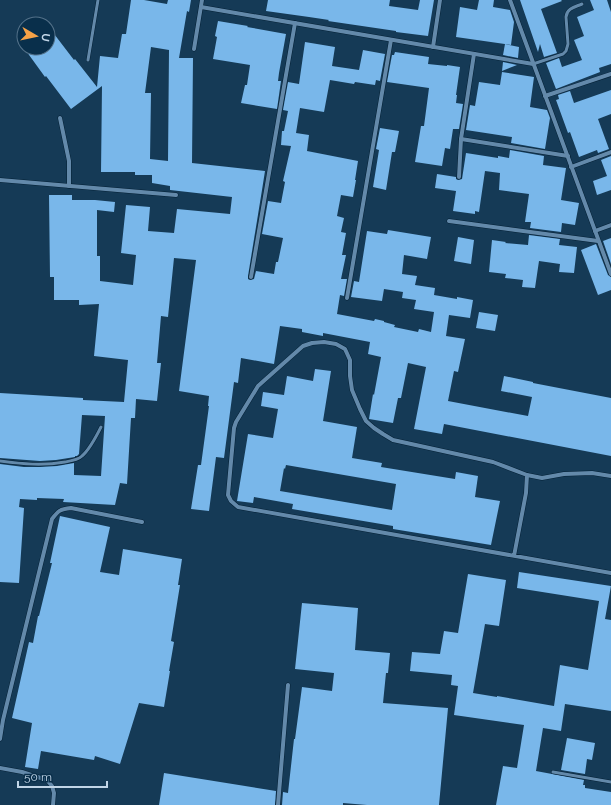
<svg xmlns="http://www.w3.org/2000/svg" width="611" height="805" font-family="Raleway,sans-serif">
<style>
.building{fill:#79b7ea;fill-rule:evenodd}
.lines{fill:none;stroke-linecap:round;stroke-linejoin:round}
.service-casing{stroke:#042035;stroke-width:4}
.minor-casing{stroke:#042035;stroke-width:5}
.service{stroke:#6389aa;stroke-width:3}
.minor{stroke:#6389aa;stroke-width:4}
</style>
<rect width="100%" height="100%" fill="#153a56"/>
<!-- building -->
<g class="building">
<path d="M131 0H144L167 4 168 0H191L189 12 187 11 179 58H193L192 163 265 171 262 190 248 276V279L250 280 254 279 256 271 274 274 276 262H278L283 238 262 234 268 201 281 203 285 182 283 181 291 146 281 145 282 131H284L288 111 283 110 288 82 299 84 305 42 335 47 332 66 359 70 363 50 385 54 380 81 376 80 375 85 355 82 354 84 330 80 324 112 300 108 296 133 309 135 307 151 358 161 355 180H356L353 197 341 195 337 216 344 218 341 232 346 233 342 255H346L341 279H347L344 296 340 295 337 314 374 321 375 319 384 321V322L395 325 394 327 418 332 419 329 431 332 434 312 414 309 416 300 402 298 403 292 384 289 382 301 351 297 354 281 359 282 367 231 387 234 388 230 431 237 427 259 404 255 402 274 417 276 415 285 435 288 434 295 457 299V297L473 300 470 318 449 315 446 336 465 339 458 372 454 371 448 401 528 416 532 397 501 391 504 376 533 382V383L611 398V456L444 424 442 434 414 429 426 367 408 363 401 398H398L393 423 369 419 373 394 374 395 381 357 368 354 370 342 323 333V336L302 332V329L280 326 274 364 241 358 238 383 234 382 224 458 216 457 209 511 191 509 198 465H201L209 406H208L209 396 179 391 196 260 174 258 168 317 161 316 157 363H161L157 401 136 399 135 418H131L127 484 120 483 115 505 63 502 64 499 37 498V500L20 499 19 507 24 508 19 583 0 582V464L24 467H40L57 466 74 463V475L101 476 105 416 82 415 79 454 77 456H75V457L56 460 40 461 0 458V393L83 398V400L124 402 128 360 94 356 99 304 79 305V300H54V277H50L49 195H72V200H95L115 202 114 212 97 210V256H100V281L133 285 136 255 121 253 126 205 150 207 148 231 174 233 177 209 230 214 232 197 170 190V186L152 183V175H135V172H101L102 86 71 109 46 76 45 77 24 48H48V26L74 60 75 59 97 87 100 56 118 58 122 34H126ZM151 47 169 50 168 161 150 159 151 93H145Z"/>
<polygon points="268,0 390,0 389,6 418,10 420,0 434,0 428,36 396,32 396,31 328,21 329,20 309,17 266,11"/>
<polygon points="479,0 494,0 493,7 510,10 514,22 511,45 456,37 460,7 477,10"/>
<polygon points="520,0 561,0 562,1 541,9 557,53 544,57 540,44 538,52"/>
<polygon points="590,0 607,0 611,12 611,64 599,68 600,72 556,89 546,63 559,58 562,67 582,60 574,40 584,36 577,17 594,10"/>
<polygon points="218,21 248,26 247,27 286,34 279,73 278,81 281,81 277,109 241,103 245,85 247,85 250,65 213,59 217,37 215,36"/>
<polygon points="505,44 519,47 518,58 503,55"/>
<polygon points="395,52 429,57 428,64 447,66 447,65 460,67 456,95 457,95 456,103 463,104 459,129 453,129 450,149 445,148 442,166 415,162 421,126 424,126 429,88 387,82 392,55 394,55"/>
<polygon points="503,62 517,65 502,71"/>
<polygon points="502,72 534,77 530,107 547,110 550,118 545,149 511,143 512,137 466,130 470,105 475,106 479,82 500,85"/>
<polygon points="611,90 611,114 598,119 609,149 598,153 597,150 579,157 570,132 568,133 556,100 559,99 558,95 570,91 574,103"/>
<polygon points="380,128 399,131 395,152 392,152 386,190 373,187 379,150 376,149"/>
<polygon points="510,150 544,156 543,165 566,168 561,200 579,203 575,225 562,223 561,232 530,228 531,222 525,222 529,194 499,190 500,173 485,171 479,212 475,211 475,214 453,211 456,191 435,188 437,174 456,177 456,179 458,180 462,179 466,153 498,158 498,156 509,158"/>
<polygon points="611,156 611,190 597,195 593,181 607,176 601,160"/>
<polygon points="529,235 560,239 559,245 577,247 574,273 559,272 560,264 539,261 535,288 522,287 523,280 505,278 506,274 489,272 492,240 506,242 505,243 528,245"/>
<polygon points="458,237 474,240 471,264 454,261"/>
<polygon points="611,238 611,264 603,241"/>
<polygon points="596,244 608,275 611,277 611,290 598,295 581,250"/>
<polygon points="479,312 498,315 495,331 476,328"/>
<path d="M315 369 331 371 323 421 357 427 352 458 382 463 381 467 455 479 456 472 478 476 475 497 500 501 491 545 393 529V526L292 509 293 504 254 497 253 503 237 501 248 434 273 438 278 409 261 406 263 392 284 395 287 376 313 381ZM286 465 396 484 392 510 280 491 284 468 285 469Z"/>
<polygon points="60,516 110,527 100,572 119,575 123,549 182,559 178,585 180,585 171,641 174,642 169,671 170,671 164,707 139,703 120,764 95,756 94,760 41,751 38,769 25,767 32,723 12,718 29,642 33,643 38,616 39,616 52,563 50,563"/>
<polygon points="519,572 611,586 605,619 611,620 611,711 565,704 561,731 543,728 536,771 584,780 583,785 585,785 585,788 611,792 611,805 496,805 503,766 517,768 524,725 454,715 458,686 451,685 452,675 410,671 412,652 440,654 444,631 458,633 468,574 506,580 499,626 485,624 473,693 497,697 497,696 554,706 560,665 588,670 599,601 517,588"/>
<polygon points="302,603 358,608 355,650 390,653 388,673 386,673 383,703 448,708 439,805 367,805 343,803 343,805 282,805 283,792 288,793 294,739 295,739 302,687 332,691 334,673 295,669"/>
<polygon points="567,738 595,743 592,760 587,759 585,774 561,770"/>
<polygon points="164,773 276,791 275,805 159,805"/>
</g>
<g class="lines">
<defs>
<g id="service">
<polyline points="88,60 98,0"/>
<path d="M533 64 563 54 566 51 568 44 566 17C567 8 575 7 582 4"/>
<path d="M0 461C23 464 42 466 65 462 71 461 78 460 82 456 89 450 97 435 101 427"/>
<polyline points="553,772 611,782"/>
</g>
<g id="minor">
<polyline points="510,0 611,274"/>
<polyline points="201,7 533,64"/>
<polyline points="433,47 440,0"/>
<polyline points="194,49 202,0"/>
<polyline points="545,96 611,74"/>
<polyline points="60,118 69,161 69,186"/>
<polyline points="461,139 568,156"/>
<polyline points="571,167 611,152"/>
<polyline points="459,177 461,139 474,54"/>
<polyline points="0,180 176,195"/>
<polyline points="449,221 598,241"/>
<polyline points="595,231 611,225"/>
<polyline points="251,277 295,23"/>
<polyline points="347,298 391,40"/>
<polyline points="527,475 542,478 564,474 592,473 611,476"/>
<polyline points="514,556 526,493 527,475 493,462 393,440 383,434 374,428 366,421 360,409 352,390 350,376 350,360 345,349 336,344 324,342 312,343 303,346 258,386 236,422 234,428 228,495 231,501 238,507 611,573"/>
<path d="M0 739 3 720 52 519C58 511 60 509 71 508L142 522"/>
<polyline points="0,768 22,772 47,780 52,786 54,793 53,805"/>
<polyline points="278,805 288,685"/>
</g>
</defs>
<!-- service casing -->
<use href="#service" class="service-casing"/>
<!-- minor casing -->
<use href="#minor" class="minor-casing"/>
<!-- service -->
<use href="#service" class="service"/>
<!-- minor -->
<use href="#minor" class="minor"/>
</g>
<!-- north arrow -->
<g transform="translate(36 36) rotate(99)"><circle r="19" fill="#092f4b" stroke="#537189"/>
<path d="M0-3L7 15L0 10L-7 15Z" fill="#f6a247"/>
<text y="-6" font-size="11" font-weight="bold" text-anchor="middle" fill="#c1d5e7">U</text>
</g>
<!-- scale -->
<path d="M18 781v6h89v-6" fill="none" stroke="#c1d5e7" stroke-width="2"/>
<text x="24" y="781" font-size="12" fill="#c1d5e7" stroke="#092f4b" stroke-width="3" paint-order="stroke">50 m</text>
</svg>
